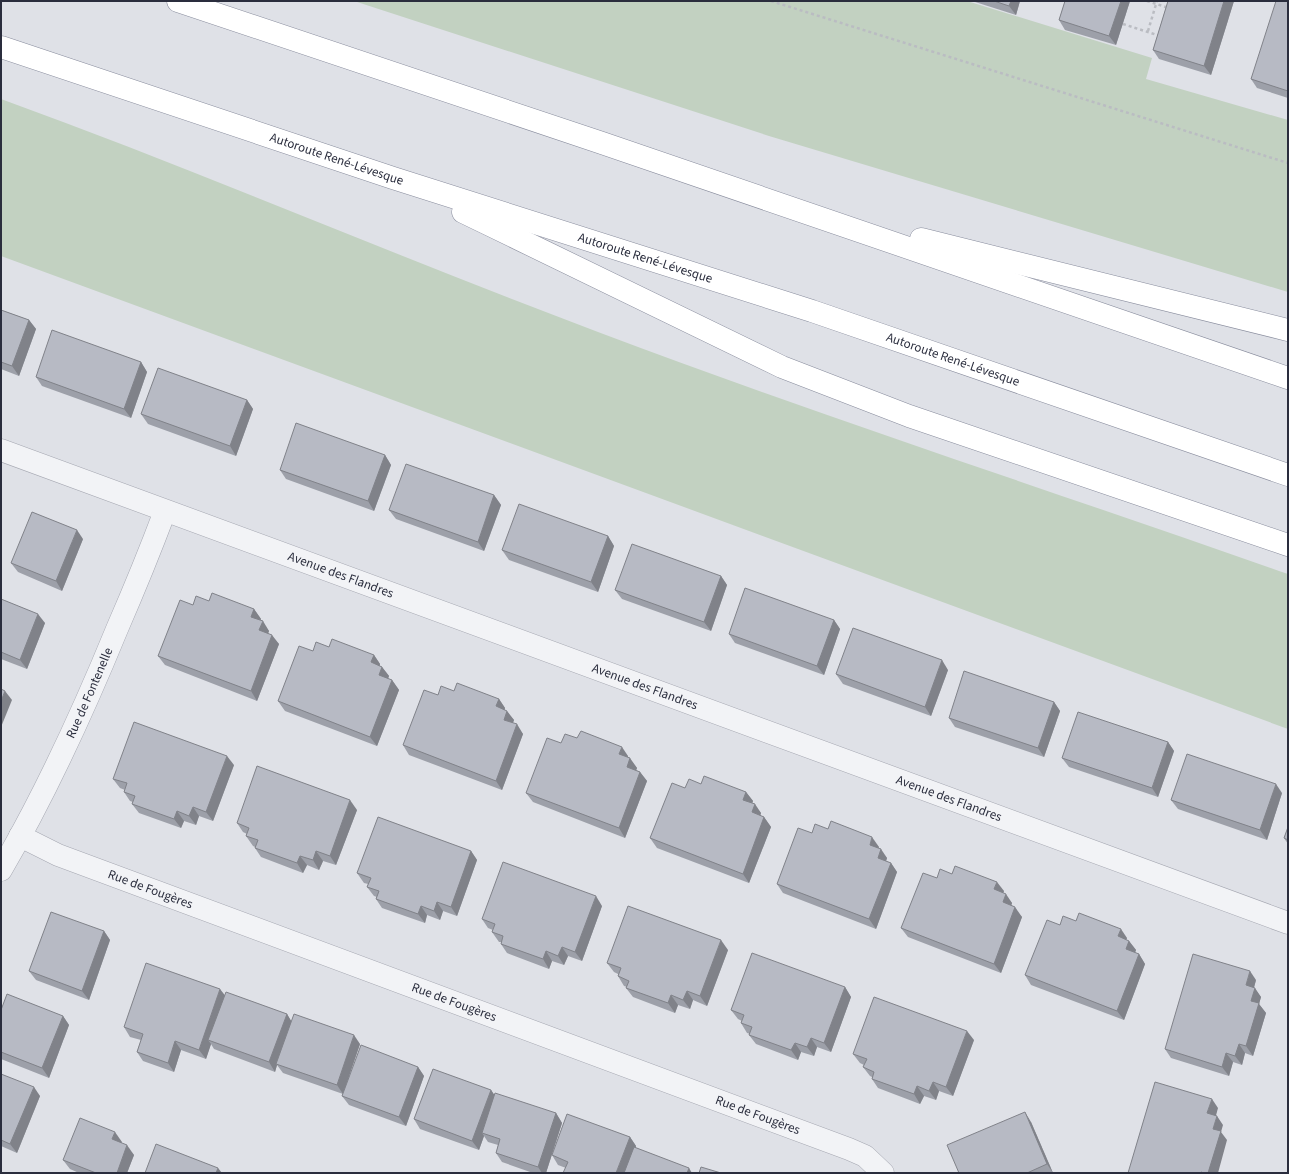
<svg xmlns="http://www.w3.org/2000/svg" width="1289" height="1174" font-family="'Source Sans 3',sans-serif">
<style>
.green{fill:#c2d1c1}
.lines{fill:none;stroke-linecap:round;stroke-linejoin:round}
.minor-casing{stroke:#a5a7b1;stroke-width:23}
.motorway-casing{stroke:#888c9d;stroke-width:23}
.path{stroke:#babcc2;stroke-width:2.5;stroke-dasharray:3 3;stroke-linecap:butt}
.minor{stroke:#f2f3f6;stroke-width:22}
.motorway{stroke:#fff;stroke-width:22}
.wall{fill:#9da0a9}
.shaded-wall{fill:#808289}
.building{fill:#b7bac4;stroke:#808289}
.labels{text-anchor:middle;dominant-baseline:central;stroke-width:3;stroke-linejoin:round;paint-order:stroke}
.street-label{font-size:13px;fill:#2a2d3d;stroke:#eff0f5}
</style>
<rect width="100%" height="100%" fill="#dfe1e7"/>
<!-- green -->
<g class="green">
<polygon points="354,1 967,1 1152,58 1146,79 1288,120 1288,292 769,136"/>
<path d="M1 99C202 172 398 257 598 332 826 418 1058 493 1288 574V729L1 256Z"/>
</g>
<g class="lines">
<defs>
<g id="minor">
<path id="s1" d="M1 450 1288 923"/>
<path id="s2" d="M20 836 58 855 849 1149 865 1156 883 1173"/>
<path id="s3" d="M1 870C46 793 83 712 117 629 134 590 150 551 165 511"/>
</g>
<g id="motorway">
<polyline points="178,1 602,143 1288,378"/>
<path id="s4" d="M1 47 393 178 812 311 1288 475"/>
<polyline points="463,212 782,367 909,416 1288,545"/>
<polyline points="921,239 1288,330"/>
</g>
</defs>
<!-- minor casing -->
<use href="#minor" class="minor-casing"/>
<!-- motorway casing -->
<use href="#motorway" class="motorway-casing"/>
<!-- path -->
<g class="path">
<polyline points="771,1 1288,163"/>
<polyline points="1147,1 1169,8"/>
<polyline points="1123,24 1160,36"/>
<polyline points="1148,31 1157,1"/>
</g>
<!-- minor -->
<use href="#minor" class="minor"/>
<!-- motorway -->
<use href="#motorway" class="motorway"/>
</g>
<!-- wall -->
<g class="wall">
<polygon points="972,1 1020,1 1016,15"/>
<polygon points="1065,1 1130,1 1116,45 1065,30 1059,20"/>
<polygon points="1168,1 1234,1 1211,75 1159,59 1153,50"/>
<polygon points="1288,1 1288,98 1257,88 1251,79"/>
<polygon points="1,310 29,320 36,329 19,376 1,369"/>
<polygon points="141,362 147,372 131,418 42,386 36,377"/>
<polygon points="247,400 253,409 236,456 148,424 141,414"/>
<polygon points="385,455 391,465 374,511 286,479 280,470"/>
<polygon points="494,495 501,505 484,551 396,519 389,510"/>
<polygon points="608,536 614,546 598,592 509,560 502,550"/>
<polygon points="83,539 62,591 18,572 11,563"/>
<polygon points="721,576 727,585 711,631 622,599 615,590"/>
<polygon points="1,599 45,623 27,669 1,659"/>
<polygon points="209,601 254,609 261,619 260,620 269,631 268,633 279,644 257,701 165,665 158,656 193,605"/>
<polygon points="834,620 840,629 824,675 735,643 729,634"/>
<polygon points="313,651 374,655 380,664 380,666 382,667 389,676 388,679 392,680 399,690 377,746 285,711 278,701"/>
<polygon points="948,670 931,716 843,684 836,674"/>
<polygon points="454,691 499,699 505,708 505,710 514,720 513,723 523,734 502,790 409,755 403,745"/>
<polygon points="1054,702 1060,711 1044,757 955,727 949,718"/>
<polygon points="577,738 628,756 628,757 637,768 636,770 640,772 647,781 625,838 533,802 526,793 561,743"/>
<polygon points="1168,742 1174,751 1158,797 1069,767 1062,758"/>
<polygon points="234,765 213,821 199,816 196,825 184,821 181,828 139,813 132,804 133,802 130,801 124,792 125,790 120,788 113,779"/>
<polygon points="701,784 746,792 753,801 752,803 761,813 760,816 764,817 771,827 749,883 657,848 650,838 685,788"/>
<polygon points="1282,793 1267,840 1178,809 1171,800"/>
<polygon points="357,810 336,865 323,861 319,870 307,865 303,873 261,857 255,848 255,847 253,846 246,836 247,834 243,832 237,823"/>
<polygon points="1288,827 1288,844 1284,838"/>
<polygon points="828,829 879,847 878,848 887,858 886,861 891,863 897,872 876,929 783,893 777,884 812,833"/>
<polygon points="471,851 477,860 457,916 443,911 440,920 427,915 425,923 382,908 376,899 377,897 374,896 367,887 368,884 364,883 357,873"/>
<polygon points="952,874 1004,891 1003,893 1012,903 1011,906 1022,917 1001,973 908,937 901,928 937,878"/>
<polygon points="602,906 582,961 568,956 564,965 552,961 549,969 507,953 501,944 501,942 499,942 492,932 493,930 488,928 482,919"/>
<polygon points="1076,921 1127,938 1126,940 1129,941 1136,950 1135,953 1139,954 1145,964 1124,1020 1031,985 1025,975 1060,925"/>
<polygon points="104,931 110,940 89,1000 36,980 29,971"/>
<polygon points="728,950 707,1006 693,1000 690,1009 678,1005 675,1013 633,997 626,988 627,987 624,986 618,976 618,974 614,972 607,963"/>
<polygon points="1256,980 1254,988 1261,997 1259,1004 1266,1013 1253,1056 1245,1053 1242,1065 1233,1062 1229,1076 1171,1058 1165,1049"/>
<polygon points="845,987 851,997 831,1052 817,1047 814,1056 801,1052 798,1060 756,1044 749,1035 750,1034 747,1033 741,1023 742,1021 738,1019 731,1010"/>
<polygon points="224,995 287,1014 291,1021 360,1044 349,1076 418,1067 424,1076 406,1126 349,1105 342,1096 343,1094 283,1073 277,1065 275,1072 214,1049 211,1044 206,1059 181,1050 174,1072 143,1061 137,1052 141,1040 130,1037 124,1027"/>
<polygon points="1,1010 63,1016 69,1025 49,1078 1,1059"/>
<polygon points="974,1040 953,1096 939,1091 936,1100 924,1096 920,1104 878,1088 872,1079 872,1077 870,1076 863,1067 864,1065 860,1063 853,1054"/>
<polygon points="1,1074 40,1096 17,1153 1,1146"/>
<polygon points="491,1090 495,1096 556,1113 562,1123 546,1173 533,1173 502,1162 496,1153 498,1145 488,1142 484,1136 479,1150 420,1129 414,1119"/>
<polygon points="1031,1122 1053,1173 959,1173"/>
<polygon points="630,1137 636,1146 636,1148 566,1168 558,1165 552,1155"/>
<polygon points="122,1142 121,1143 134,1155 127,1173 79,1173 70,1169 63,1160"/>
</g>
<!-- shaded-wall -->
<g class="shaded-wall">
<polygon points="1011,1 1020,1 1016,15 1009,6"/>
<polygon points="1121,1 1130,1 1116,45 1109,36"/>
<polygon points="1224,1 1234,1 1211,75 1204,66"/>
<polygon points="29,320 36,329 19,376 12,366"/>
<polygon points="141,362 147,372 131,418 124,409"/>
<polygon points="247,400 253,409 236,456 230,446"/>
<polygon points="385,455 391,465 374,511 368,501"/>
<polygon points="494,495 501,505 484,551 478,542"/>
<polygon points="77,530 83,539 62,591 56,581"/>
<polygon points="608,536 614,546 598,592 591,582"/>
<polygon points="721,576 727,585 711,631 704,622"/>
<polygon points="254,609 261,619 258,626 251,617"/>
<polygon points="38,614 45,623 27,669 20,660"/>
<polygon points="834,620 840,629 824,675 817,666"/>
<polygon points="263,621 269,631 266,639 259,630"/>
<polygon points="272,635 279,644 257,701 251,691"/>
<polygon points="374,655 380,664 378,672 371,662"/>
<polygon points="942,660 948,670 931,716 925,707"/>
<polygon points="382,667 389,676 385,685 379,675"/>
<polygon points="392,680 399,690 377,746 370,737"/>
<polygon points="5,691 12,700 1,727 1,701"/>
<polygon points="499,699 505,708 502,716 496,706"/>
<polygon points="1054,702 1060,711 1044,757 1038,748"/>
<polygon points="507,711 514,720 510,729 504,720"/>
<polygon points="517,724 523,734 502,790 496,781"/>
<polygon points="1168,742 1174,751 1158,797 1152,788"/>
<polygon points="622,747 628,756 626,763 619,754"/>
<polygon points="227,756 234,765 213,821 206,812"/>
<polygon points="630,758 637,768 634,776 627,767"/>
<polygon points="640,772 647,781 625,838 619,828"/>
<polygon points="1276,784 1282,793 1267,840 1260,830"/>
<polygon points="746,792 753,801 750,809 743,800"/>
<polygon points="350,800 357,810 336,865 330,856"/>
<polygon points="755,804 761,813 758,822 752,812"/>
<polygon points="193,807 199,816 196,825 189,816"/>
<polygon points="177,811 184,821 181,828 174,819"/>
<polygon points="764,817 771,827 749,883 743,874"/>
<polygon points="872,837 879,847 876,854 870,845"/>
<polygon points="881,849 887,858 884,867 878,858"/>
<polygon points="316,851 323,861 319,870 313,860"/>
<polygon points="471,851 477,860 457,916 451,907"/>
<polygon points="300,856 307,865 303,873 297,863"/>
<polygon points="891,863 897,872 876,929 869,919"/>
<polygon points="997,882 1004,891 1001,898 994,889"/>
<polygon points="1006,894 1012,903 1009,912 1003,902"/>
<polygon points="596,896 602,906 582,961 575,952"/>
<polygon points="437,902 443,911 440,920 434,911"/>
<polygon points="421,906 427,915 425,923 418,914"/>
<polygon points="1015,907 1022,917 1001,973 994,964"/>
<polygon points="1121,929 1127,938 1124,945 1118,936"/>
<polygon points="104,931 110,940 89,1000 82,991"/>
<polygon points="721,940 728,950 707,1006 700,996"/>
<polygon points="1129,941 1136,950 1132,959 1126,949"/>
<polygon points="562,947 568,956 564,965 558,956"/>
<polygon points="546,951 552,961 549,969 543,959"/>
<polygon points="1139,954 1145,964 1124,1020 1117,1011"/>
<polygon points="1250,971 1256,980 1252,994 1246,985"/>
<polygon points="845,987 851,997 831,1052 824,1043"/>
<polygon points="1255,988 1261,997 1259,1004 1266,1013 1253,1056 1246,1046 1251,1001"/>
<polygon points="220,989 227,998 208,1040 211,1044 206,1059 199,1050"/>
<polygon points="687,991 693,1000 690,1009 683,1000"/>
<polygon points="671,995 678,1005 675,1013 668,1003"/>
<polygon points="287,1014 293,1024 276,1064 277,1065 275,1072 269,1062"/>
<polygon points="63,1016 69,1025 49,1078 42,1068"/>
<polygon points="967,1031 974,1040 953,1096 946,1087"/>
<polygon points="354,1035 360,1044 343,1094 337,1085"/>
<polygon points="811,1038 817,1047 814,1056 807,1047"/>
<polygon points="175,1041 181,1050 174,1072 168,1063"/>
<polygon points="795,1043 801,1052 798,1060 791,1050"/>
<polygon points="1239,1044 1245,1053 1242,1065 1235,1056"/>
<polygon points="1226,1053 1233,1062 1229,1076 1222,1067"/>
<polygon points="418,1067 424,1076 406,1126 399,1117"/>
<polygon points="933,1082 939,1091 936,1100 929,1091"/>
<polygon points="917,1086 924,1096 920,1104 914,1094"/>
<polygon points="34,1087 40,1096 17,1153 10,1144"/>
<polygon points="491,1090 497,1099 482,1133 484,1136 479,1150 472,1141"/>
<polygon points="1212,1099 1218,1108 1214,1123 1207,1113"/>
<polygon points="1025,1112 1031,1122 1053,1173 1047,1164"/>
<polygon points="556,1113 562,1123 546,1173 542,1173 538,1167"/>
<polygon points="1217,1116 1223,1125 1221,1132 1227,1140 1218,1173 1208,1173 1213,1129"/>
<polygon points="115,1132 122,1142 119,1149 112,1139"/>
<polygon points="630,1137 636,1146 626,1173 616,1173"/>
<polygon points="127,1145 134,1155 127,1173 117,1173"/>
<polygon points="218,1168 222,1173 216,1173"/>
<polygon points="689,1168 692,1173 687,1173"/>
</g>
<!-- building -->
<g class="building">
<polygon points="994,1 1011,1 1009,6"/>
<polygon points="1065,1 1121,1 1109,36 1059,20"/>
<polygon points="1168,1 1224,1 1204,66 1153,50"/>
<polygon points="1276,1 1288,1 1288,91 1251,79"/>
<polygon points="1,310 29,320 12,366 1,362"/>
<polygon points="52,330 141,362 124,409 36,377"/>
<polygon points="158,368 247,400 230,446 141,414"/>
<polygon points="296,423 385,455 368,501 280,470"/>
<polygon points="406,464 494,495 478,542 389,510"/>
<polygon points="519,504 608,536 591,582 502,550"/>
<polygon points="32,512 77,530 56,581 11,563"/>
<polygon points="632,544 721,576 704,622 615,590"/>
<polygon points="745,588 834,620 817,666 729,634"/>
<polygon points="212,593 254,609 251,617 263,621 259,630 272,635 251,691 158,656 180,600 193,605 196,596 209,601"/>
<polygon points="1,599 38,614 20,660 1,652"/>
<polygon points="853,628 942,660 925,707 836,674"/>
<polygon points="332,639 374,655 371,662 382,667 379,675 392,680 370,737 278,701 299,646 313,651 316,642 329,647"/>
<polygon points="964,671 1054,702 1038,748 949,718"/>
<polygon points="457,683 499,699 496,706 507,711 504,720 517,724 496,781 403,745 424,690 438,695 441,686 454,691"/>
<polygon points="1,689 5,691 1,701"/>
<polygon points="1078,712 1168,742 1152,788 1062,758"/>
<polygon points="134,722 227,756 206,812 193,807 189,816 177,811 174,819 132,804 135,796 124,792 127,783 113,779"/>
<polygon points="581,731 622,747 619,754 630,758 627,767 640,772 619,828 526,793 547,738 561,743 565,734 577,738"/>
<polygon points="1187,754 1276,784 1260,830 1171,800"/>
<polygon points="257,766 350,800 330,856 316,851 313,860 300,856 297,863 255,848 258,840 246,836 249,828 237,823"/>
<polygon points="704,776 746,792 743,800 755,804 752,812 764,817 743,874 650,838 672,783 685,788 689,779 701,784"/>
<polygon points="378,817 471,851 451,907 437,902 434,911 421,906 418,914 376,899 379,891 367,887 371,878 357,873"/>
<polygon points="831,821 872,837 870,845 881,849 878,858 891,863 869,919 777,884 798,828 812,833 815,824 828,829"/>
<polygon points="1288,827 1288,840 1284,838"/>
<polygon points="503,862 596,896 575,952 562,947 558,956 546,951 543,959 501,944 503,936 492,932 495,924 482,919"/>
<polygon points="955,866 997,882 994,889 1006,894 1003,902 1015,907 994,964 901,928 923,873 937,878 940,869 952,874"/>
<polygon points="628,906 721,940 700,996 687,991 683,1000 671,995 668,1003 626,988 629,981 618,976 621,968 607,963"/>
<polygon points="51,912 104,931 82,991 29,971"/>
<polygon points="1079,913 1121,929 1118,936 1129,941 1126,949 1139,954 1117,1011 1025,975 1047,920 1060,925 1063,916 1076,921"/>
<polygon points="752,953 845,987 824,1043 811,1038 807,1047 795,1043 791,1050 749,1035 752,1027 741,1023 744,1015 731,1010"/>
<polygon points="1193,954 1250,971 1246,985 1255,988 1251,1001 1259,1003 1246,1046 1239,1044 1235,1056 1226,1053 1222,1067 1165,1049"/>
<polygon points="146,963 220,989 199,1050 175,1041 168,1063 137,1052 143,1034 124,1027"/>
<polygon points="226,992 287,1014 269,1062 208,1040"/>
<polygon points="7,994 63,1016 42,1068 1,1052 1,1010"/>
<polygon points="874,997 967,1031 946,1087 933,1082 929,1091 917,1086 914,1094 872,1079 874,1072 863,1067 867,1059 853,1054"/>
<polygon points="294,1014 354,1035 337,1085 276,1064"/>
<polygon points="361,1045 418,1067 399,1117 342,1096"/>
<polygon points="433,1069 491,1090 472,1141 414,1119"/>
<polygon points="1,1074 34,1087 10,1144 1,1140"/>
<polygon points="1155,1082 1212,1099 1207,1113 1217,1116 1213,1129 1221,1131 1208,1173 1204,1173 1201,1172 1201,1173 1128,1173"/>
<polygon points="495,1093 556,1113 538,1167 496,1153 500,1139 482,1133"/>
<polygon points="1025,1112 1047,1164 1027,1173 959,1173 947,1145"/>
<polygon points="567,1114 630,1137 616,1173 563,1173 568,1162 552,1155"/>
<polygon points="80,1118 115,1132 112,1139 127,1145 117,1173 96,1173 63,1160"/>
<polygon points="156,1144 218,1168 216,1173 145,1173"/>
<polygon points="634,1147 689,1168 687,1173 624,1173"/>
<polygon points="701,1167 721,1173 699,1173"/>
</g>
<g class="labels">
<!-- street labels -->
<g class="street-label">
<text stroke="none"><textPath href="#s4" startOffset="354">Autoroute René-Lévesque</textPath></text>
<text stroke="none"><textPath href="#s4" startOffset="678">Autoroute René-Lévesque</textPath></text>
<text stroke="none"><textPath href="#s4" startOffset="1002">Autoroute René-Lévesque</textPath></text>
<text stroke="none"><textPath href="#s1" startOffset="362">Avenue des Flandres</textPath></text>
<text stroke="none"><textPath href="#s1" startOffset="686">Avenue des Flandres</textPath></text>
<text stroke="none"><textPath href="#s3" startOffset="198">Rue de Fontenelle</textPath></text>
<text stroke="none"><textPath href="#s1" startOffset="1010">Avenue des Flandres</textPath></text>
<text stroke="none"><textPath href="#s2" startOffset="141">Rue de Fougères</textPath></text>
<text stroke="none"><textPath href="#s2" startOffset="465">Rue de Fougères</textPath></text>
<text stroke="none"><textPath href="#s2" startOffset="789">Rue de Fougères</textPath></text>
</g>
</g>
<!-- border -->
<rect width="1289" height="1174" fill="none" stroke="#2a2d3d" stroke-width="4"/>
</svg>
